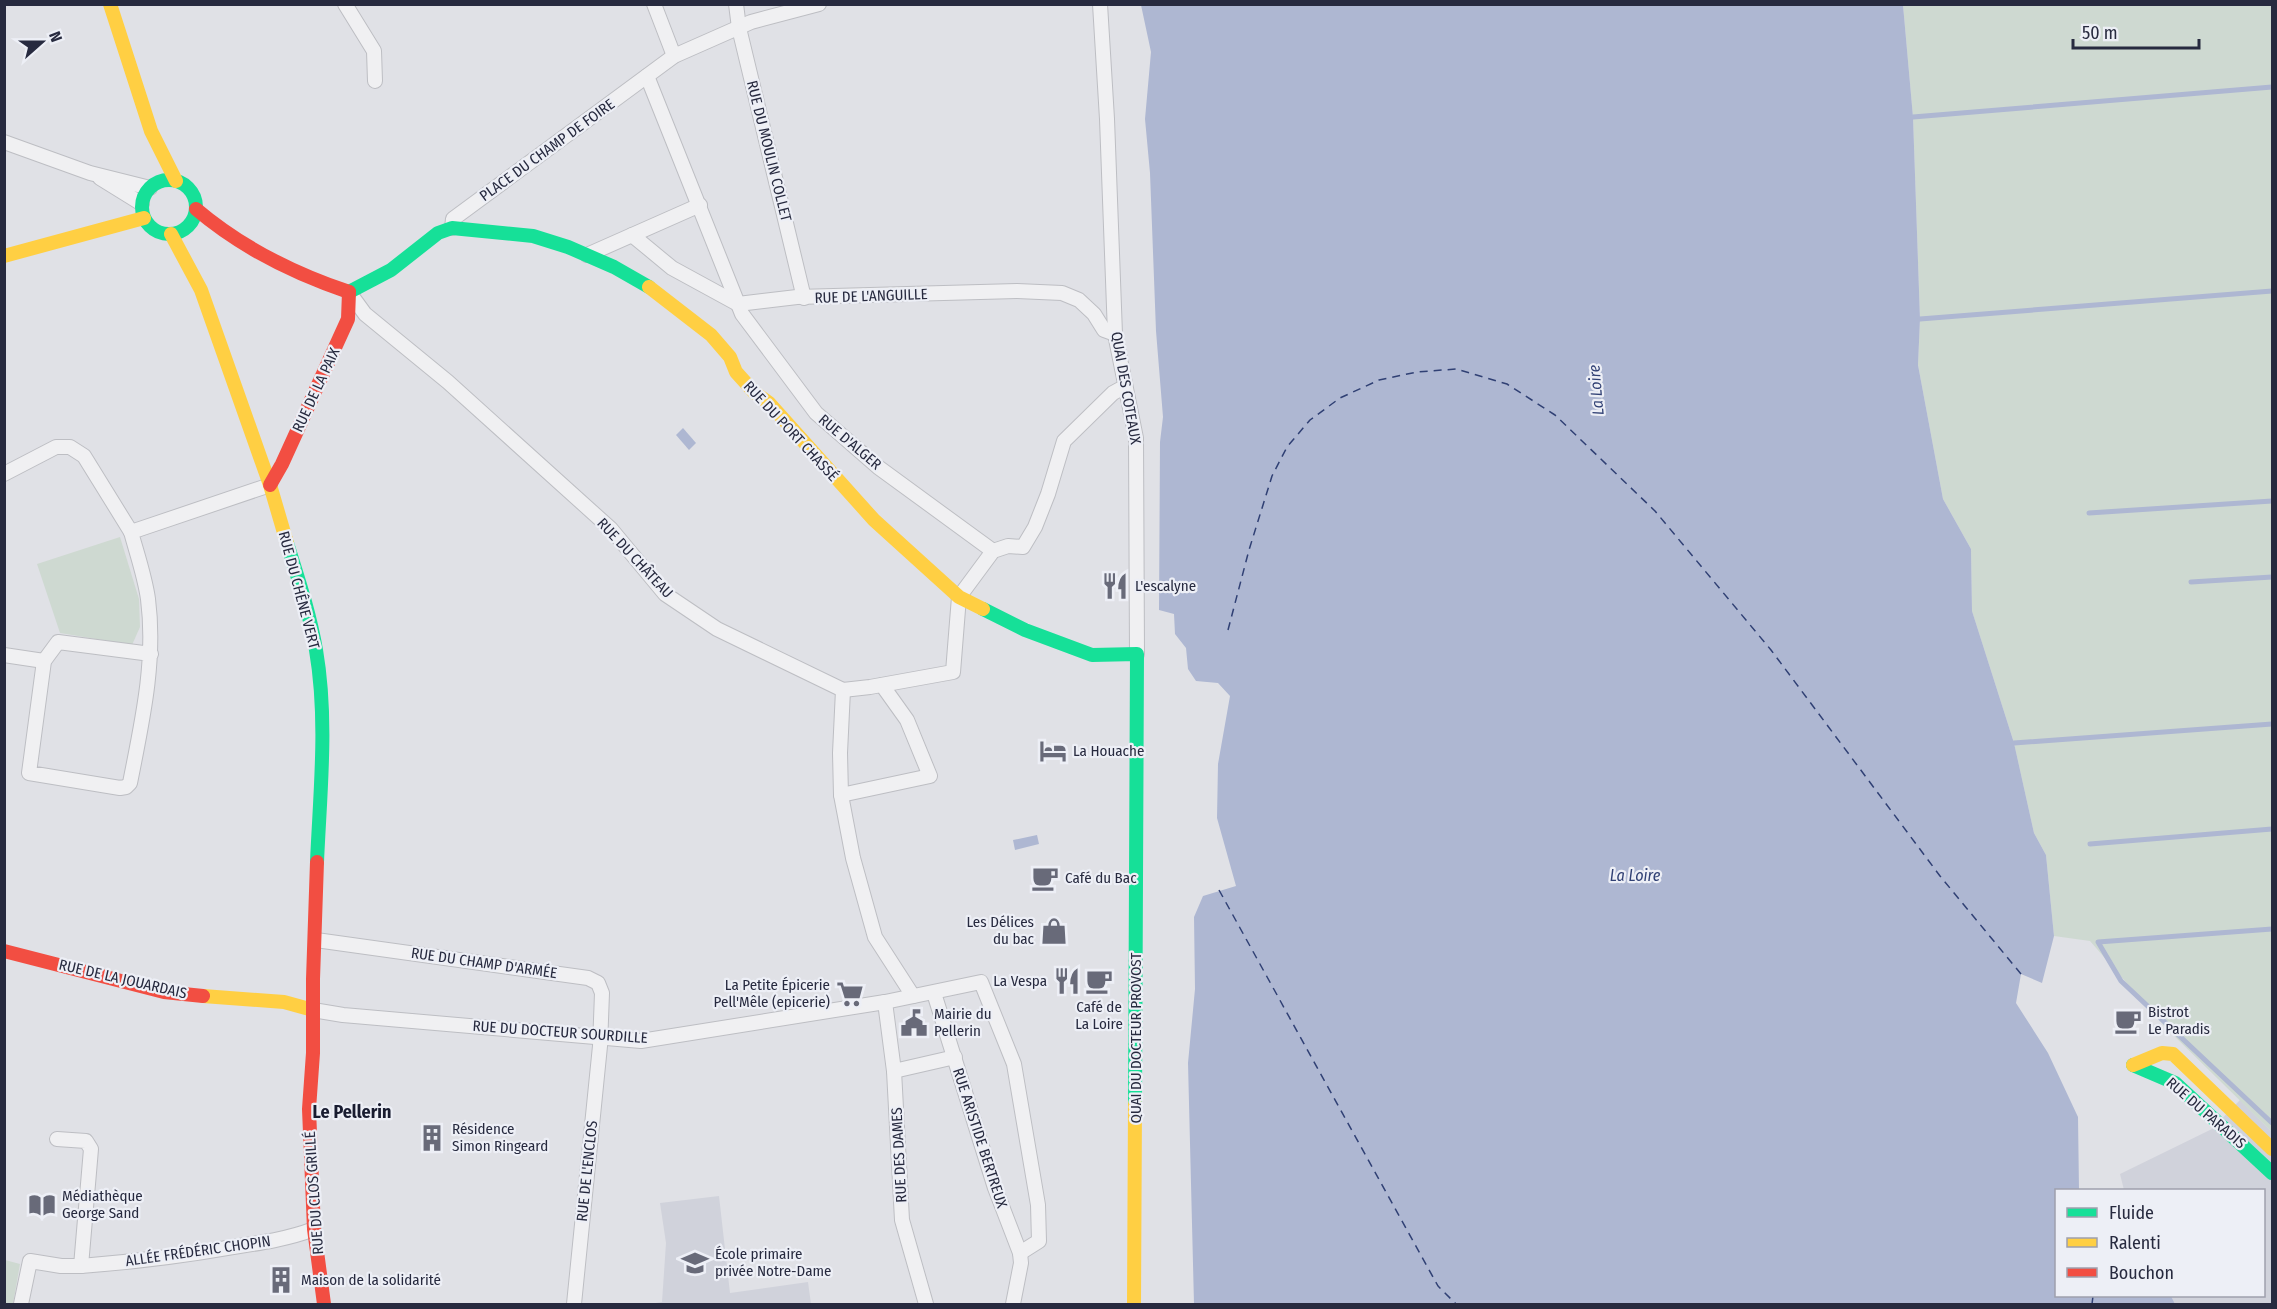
<svg xmlns="http://www.w3.org/2000/svg" width="2277" height="1309" font-family="'Fira Sans Condensed',sans-serif">
<style>
.built{fill:#d0d2db}
.green{fill:#ced9d1}
.water{fill:#aeb7d2}
.lines{fill:none;stroke-linecap:round;stroke-linejoin:round}
.stream{stroke:#aeb7d2;stroke-width:5}
.ferry{stroke:#304074;stroke-width:1.5;stroke-dasharray:8 6;stroke-linecap:butt}
.street-casing{stroke:#bdbec3;stroke-width:16}
.street{stroke:#f0f0f2;stroke-width:14}
.fast{stroke:#16e098;stroke-width:14}
.slow{stroke:#ffcf43;stroke-width:14}
.jam{stroke:#f24e42;stroke-width:14}
.labels{text-anchor:middle;dominant-baseline:central;stroke-width:4.5;stroke-linejoin:round;paint-order:stroke}
.street-label{font-size:15px;fill:#272a3f;stroke:#edeff6}
.poi-label{font-size:15px;fill:#272a3f;stroke:#edeff6;text-anchor:start}
.water-label{font-size:16px;font-style:italic;fill:#304074;stroke:#edeff6}
.quarter-label{font-size:18px;font-weight:bold;fill:#191c30;stroke:#edeff6}
</style>
<rect width="100%" height="100%" fill="#e0e1e6"/>
<!-- built -->
<g class="built">
<polygon points="2240,1100 2272,1132 2272,1304 2175,1304 2171,1296 2264,1296 2264,1190 2124,1190 2120,1174 2212,1129"/>
<polygon points="719,1196 730,1293 808,1282 811,1304 649,1304 662,1302 666,1243 660,1203"/>
</g>
<!-- green -->
<g class="green">
<polygon points="1903,5 2272,5 2272,1132 2165,1027 2090,941 2054,936 2046,855 2034,833 2014,743 1972,611 1971,549 1943,499 1918,365 1920,319 1913,117"/>
<polygon points="120,537 139,599 140,627 132,645 60,633 37,564"/>
<polygon points="5,1260 20,1264 13,1304 5,1304"/>
</g>
<!-- water -->
<g class="water">
<polygon points="1141,5 1903,5 1913,117 1920,319 1918,365 1943,499 1971,549 1972,611 2014,743 2034,833 2046,855 2054,936 2042,983 2021,974 2016,1003 2048,1053 2078,1117 2079,1190 2056,1190 2056,1296 2171,1296 2175,1304 1194,1304 1188,1063 1195,989 1194,917 1203,896 1236,886 1217,818 1218,764 1230,696 1218,683 1196,681 1188,669 1186,648 1175,634 1174,614 1159,610 1160,442 1163,417 1156,331 1150,173 1145,119 1151,52"/>
<polygon points="683,428 696,443 689,450 676,435"/>
<polygon points="1037,835 1039,844 1015,850 1013,840"/>
</g>
<g class="lines">
<!-- stream -->
<g class="stream">
<polyline points="1913,117 2272,87"/>
<polyline points="1920,319 2272,291"/>
<polyline points="2089,513 2272,501"/>
<polyline points="2191,582 2272,577"/>
<polyline points="2014,743 2272,724"/>
<polyline points="2090,844 2272,829"/>
<polyline points="2272,929 2098,942 2121,981 2272,1123"/>
</g>
<!-- ferry -->
<g class="ferry">
<polyline points="1228,630 1249,550 1272,476 1287,447 1310,420 1340,398 1379,380 1417,372 1456,369 1507,384 1555,415 1655,511 1771,650 1940,876 2021,974"/>
<polyline points="1219,890 1438,1286 1456,1304"/>
<polyline points="2092,1304 2093,1296"/>
</g>
<defs>
<g id="street">
<polyline points="345,4 374,51 375,81"/>
<polyline points="654,4 674,56"/>
<polyline points="736,4 739,28 804,298"/>
<polyline points="1100,4 1107,119 1115,334 1136,438 1137,654"/>
<polyline points="647,76 742,314 816,413 878,467 993,551"/>
<polyline points="4,142 90,173 150,188"/>
<polyline points="100,178 142,204"/>
<polyline points="452,228 453,219 674,56 751,22 819,4"/>
<polyline points="632,235 672,268 738,304 797,297 1017,291 1062,293 1079,300 1094,314 1104,330 1115,334"/>
<polyline points="587,255 700,205"/>
<polyline points="349,292 365,314 448,382 611,529 665,594 717,629 843,690 840,753 841,795 853,858 875,937 913,996"/>
<polyline points="4,474 56,447 70,447 84,456 131,532"/>
<path d="M151 654 58 642 44 661 29 773 120 788 126 787 130 783C142 722 156 661 148 599 145 577 137 554 131 532L270 485"/>
<polyline points="4,655 44,661"/>
<polyline points="843,690 870,687 953,672 959,597 993,551 1008,546 1023,547 1035,527 1048,494 1064,441 1113,393 1124,387"/>
<polyline points="841,795 930,776 907,720 882,685"/>
<polyline points="316,940 588,978 598,983 602,993 600,1046 574,1304"/>
<polyline points="934,993 995,1188 1020,1253 1021,1263 1013,1304"/>
<polyline points="885,1002 894,1071 902,1220 926,1304"/>
<polyline points="313,1010 343,1015 641,1041 885,1002 981,982 1014,1064 1038,1205 1039,1241 1020,1253"/>
<polyline points="894,1071 955,1057"/>
<path d="M81 1266C132 1262 182 1256 233 1247 260 1243 288 1239 314 1229"/>
<polyline points="21,1304 30,1261 61,1266 81,1266 91,1149 86,1141 57,1139"/>
</g>
</defs>
<!-- street casing -->
<use href="#street" class="street-casing"/>
<!-- street -->
<use href="#street" class="street"/>
<!-- fast -->
<g class="fast">
<circle cx="169" cy="207" r="27"/>
<polyline points="349,292 391,270 438,233 452,228 533,236 568,247 614,267 649,287"/>
<path d="M287 543C298 578 310 614 316 650 328 720 320 792 317 862"/>
<polyline points="983,609 1025,630 1092,655 1137,654 1135,1104"/>
<polyline points="2133,1065 2175,1083 2272,1173"/>
</g>
<!-- slow -->
<g class="slow">
<polyline points="110,4 151,131 176,181"/>
<polyline points="171,234 201,290 270,485 287,543"/>
<polyline points="4,256 144,218"/>
<polyline points="649,287 711,335 730,357 736,372 754,392 769,403 874,520 959,597 983,609"/>
<polyline points="203,996 284,1002 313,1010"/>
<polyline points="2133,1065 2162,1053 2173,1054 2272,1149"/>
<polyline points="1134,1304 1135,1104"/>
</g>
<!-- jam -->
<g class="jam">
<path d="M196 209C242 248 292 273 349 292"/>
<polyline points="270,485 282,464 348,319 349,292"/>
<polyline points="317,862 313,979 313,1053 309,1109 314,1229 324,1304"/>
<polyline points="4,951 164,992 203,996"/>
</g>
</g>
<!-- icons -->
<defs>
<symbol id="restaurant-bare" viewBox="-9 -9 18 18"><path d="M-5-6h1v4h1v-4h1v4h1v-4h1v5L-1.5 .5V6h-2V.5L-5-1ZM5-6V6H3V1.5H1.5Q1.5-4 5-6Z" fill="#686a79" stroke="#edeff6" stroke-width="2.5" paint-order="stroke"/></symbol>
<symbol id="hotel-bare" viewBox="-9 -9 18 18"><path d="M-6-4.5h1.5V1H6V5H4.5V3h-9V5H-6ZM-4 0a1.8 1.8 0 1 1 3.6 0ZM.5 0V-2.5h3Q6-2.5 6 0Z" fill="#686a79" stroke="#edeff6" stroke-width="2.5" paint-order="stroke"/></symbol>
<symbol id="cafe-bare" viewBox="-9 -9 18 18"><path d="M-5.5-4.5H6V0H3Q3 3.5 0 3.5H-2.5Q-5.5 3.5-5.5 0ZM3-3.2v2h1.7v-2ZM-6 4.5H4V6H-6Z" fill="#686a79" stroke="#edeff6" stroke-width="2.5" paint-order="stroke"/></symbol>
<symbol id="shop-bare" viewBox="-9 -9 18 18"><path d="M-5-2.5h2.3a2.7 3.5 0 0 1 5.4 0H5L5.5 6h-11ZM-1.5-2.5h3a1.5 2.3 0 0 0-3 0Z" fill="#686a79" stroke="#edeff6" stroke-width="2.5" paint-order="stroke"/></symbol>
<symbol id="supermarket-bare" viewBox="-9 -9 18 18"><path d="M-6-5.5h2.5l.6 2H6L4.5 2H-2.5L-4.4-4H-6ZM-1.5 3.2a1.3 1.3 0 1 0 .1 0ZM3 3.2a1.3 1.3 0 1 0 .1 0Z" fill="#686a79" stroke="#edeff6" stroke-width="2.5" paint-order="stroke"/></symbol>
<symbol id="civic-bare" viewBox="-9 -9 18 18"><path d="M-.6-6.5H3V-4.5H.6V-3L4-1V1h2V6H-6V1h2V-1L-.6-3ZM-1.2 2.5V6h2.4V2.5Z" fill="#686a79" stroke="#edeff6" stroke-width="2.5" paint-order="stroke"/></symbol>
<symbol id="building-bare" viewBox="-9 -9 18 18"><path d="M-4-6H4V6H1V3H-1V6H-4ZM-2.5-4.3h1.7v1.8h-1.7ZM.8-4.3h1.7v1.8H.8ZM-2.5-1h1.7V.8h-1.7ZM.8-1h1.7V.8H.8Z" fill="#686a79" stroke="#edeff6" stroke-width="2.5" paint-order="stroke"/></symbol>
<symbol id="library-bare" viewBox="-9 -9 18 18"><path d="M-6-4Q-3-5.5-.7-3.5V5Q-3 3-6 4ZM6-4Q3-5.5 .7-3.5V5Q3 3 6 4Z" fill="#686a79" stroke="#edeff6" stroke-width="2.5" paint-order="stroke"/></symbol>
<symbol id="school-bare" viewBox="-9 -9 18 18"><path d="M0-5L7-2L0 1L-7-2ZM-4 1L0 2.5L4 1V4Q0 6-4 4Z" fill="#686a79" stroke="#edeff6" stroke-width="2.5" paint-order="stroke"/></symbol>
</defs>
<g fill-rule="evenodd">
<use href="#restaurant-bare" x="1096" y="567" width="38" height="38"/>
<use href="#hotel-bare" x="1034" y="732" width="38" height="38"/>
<use href="#cafe-bare" x="1026" y="859" width="38" height="38"/>
<use href="#shop-bare" x="1035" y="912" width="38" height="38"/>
<use href="#restaurant-bare" x="1048" y="962" width="38" height="38"/>
<use href="#cafe-bare" x="1080" y="962" width="38" height="38"/>
<use href="#supermarket-bare" x="831" y="975" width="38" height="38"/>
<use href="#cafe-bare" x="2109" y="1002" width="38" height="38"/>
<use href="#civic-bare" x="895" y="1004" width="38" height="38"/>
<use href="#building-bare" x="413" y="1119" width="38" height="38"/>
<use href="#library-bare" x="23" y="1186" width="38" height="38"/>
<use href="#school-bare" x="676" y="1244" width="38" height="38"/>
<use href="#building-bare" x="262" y="1261" width="38" height="38"/>
</g>
<g class="labels">
<!-- street labels -->
<g class="street-label">
<text transform="translate(547 150) rotate(-36)">PLACE DU CHAMP DE FOIRE</text>
<text transform="translate(769 151) rotate(76)">RUE DU MOULIN COLLET</text>
<text transform="translate(871 296) rotate(-2)">RUE DE L'ANGUILLE</text>
<text transform="translate(1126 388) rotate(80)">QUAI DES COTEAUX</text>
<text transform="translate(316 390) rotate(-65)">RUE DE LA PAIX</text>
<text transform="translate(791 431) rotate(47)">RUE DU PORT CHASSÉ</text>
<text transform="translate(850 442) rotate(40)">RUE D'ALGER</text>
<text transform="translate(635 558) rotate(47)">RUE DU CHÂTEAU</text>
<text transform="translate(299 590) rotate(75)">RUE DU CHÊNE VERT</text>
<text transform="translate(484 963) rotate(8)">RUE DU CHAMP D'ARMÉE</text>
<text transform="translate(123 979) rotate(13)">RUE DE LA JOUARDAIS</text>
<text transform="translate(560 1032) rotate(4)">RUE DU DOCTEUR SOURDILLE</text>
<text transform="translate(1136 1038) rotate(-90)">QUAI DU DOCTEUR PROVOST</text>
<text transform="translate(2206 1113) rotate(41)">RUE DU PARADIS</text>
<text transform="translate(980 1138) rotate(72)">RUE ARISTIDE BERTREUX</text>
<text transform="translate(899 1155) rotate(-93)">RUE DES DAMES</text>
<text transform="translate(587 1171) rotate(-84)">RUE DE L'ENCLOS</text>
<text transform="translate(314 1193) rotate(-94)">RUE DU CLOS GRILLÉ</text>
<text transform="translate(198 1251) rotate(-8)">ALLÉE FRÉDÉRIC CHOPIN</text>
</g>
<!-- poi labels -->
<g class="poi-label">
<text x="1135" y="586">L'escalyne</text>
<text x="1073" y="751">La Houache</text>
<text x="1065" y="878">Café du Bac</text>
<text x="1034" y="922" text-anchor="end">Les Délices<tspan x="1034" dy="17">du bac</tspan></text>
<text x="1047" y="981" text-anchor="end">La Vespa</text>
<text x="830" y="985" text-anchor="end">La Petite Épicerie<tspan x="830" dy="17">Pell'Mêle (epicerie)</tspan></text>
<text x="1099" y="1007" text-anchor="middle">Café de<tspan x="1099" dy="17">La Loire</tspan></text>
<text x="2148" y="1012">Bistrot<tspan x="2148" dy="17">Le Paradis</tspan></text>
<text x="934" y="1014">Mairie du<tspan x="934" dy="17">Pellerin</tspan></text>
<text x="452" y="1129">Résidence<tspan x="452" dy="17">Simon Ringeard</tspan></text>
<text x="62" y="1196">Médiathèque<tspan x="62" dy="17">George Sand</tspan></text>
<text x="715" y="1254">École primaire<tspan x="715" dy="17">privée Notre-Dame</tspan></text>
<text x="301" y="1280">Maison de la solidarité</text>
</g>
<!-- water labels -->
<g class="water-label">
<text transform="translate(1596 390) rotate(-95)">La Loire</text>
<text x="1635" y="875">La Loire</text>
</g>
<!-- quarter labels -->
<g class="quarter-label">
<text x="352" y="1112">Le Pellerin</text>
</g>
</g>
<!-- border -->
<rect width="2277" height="1309" fill="none" stroke="#272a3f" stroke-width="12"/>
<!-- legend -->
<rect x="2055" y="1189" width="210" height="108" fill="#edeff6" stroke="#9ea0ad" stroke-width="1.5"/>
<rect x="2067" y="1208" width="30" height="9" fill="#16e098" stroke="#9ea0ad" stroke-width="1.5"/>
<text x="2109" y="1219" font-size="18" fill="#272a3f">Fluide</text>
<rect x="2067" y="1238" width="30" height="9" fill="#ffcf43" stroke="#9ea0ad" stroke-width="1.5"/>
<text x="2109" y="1249" font-size="18" fill="#272a3f">Ralenti</text>
<rect x="2067" y="1268" width="30" height="9" fill="#f24e42" stroke="#9ea0ad" stroke-width="1.5"/>
<text x="2109" y="1279" font-size="18" fill="#272a3f">Bouchon</text>
<!-- north arrow -->
<g transform="translate(42 42) rotate(69)" stroke="#edeff6" stroke-width="4.5" paint-order="stroke">
<path d="M0-4.5L10 22L0 15L-10 22Z" fill="#272a3f"/>
<text y="-9" font-size="16" font-weight="bold" text-anchor="middle" fill="#272a3f">N</text>
</g>
<!-- scale -->
<path d="M2073 39v9h126v-9" fill="none" stroke="#272a3f" stroke-width="3"/>
<text x="2082" y="39" font-size="18" fill="#272a3f" stroke="#edeff6" stroke-width="4.5" paint-order="stroke">50 m</text>
</svg>
